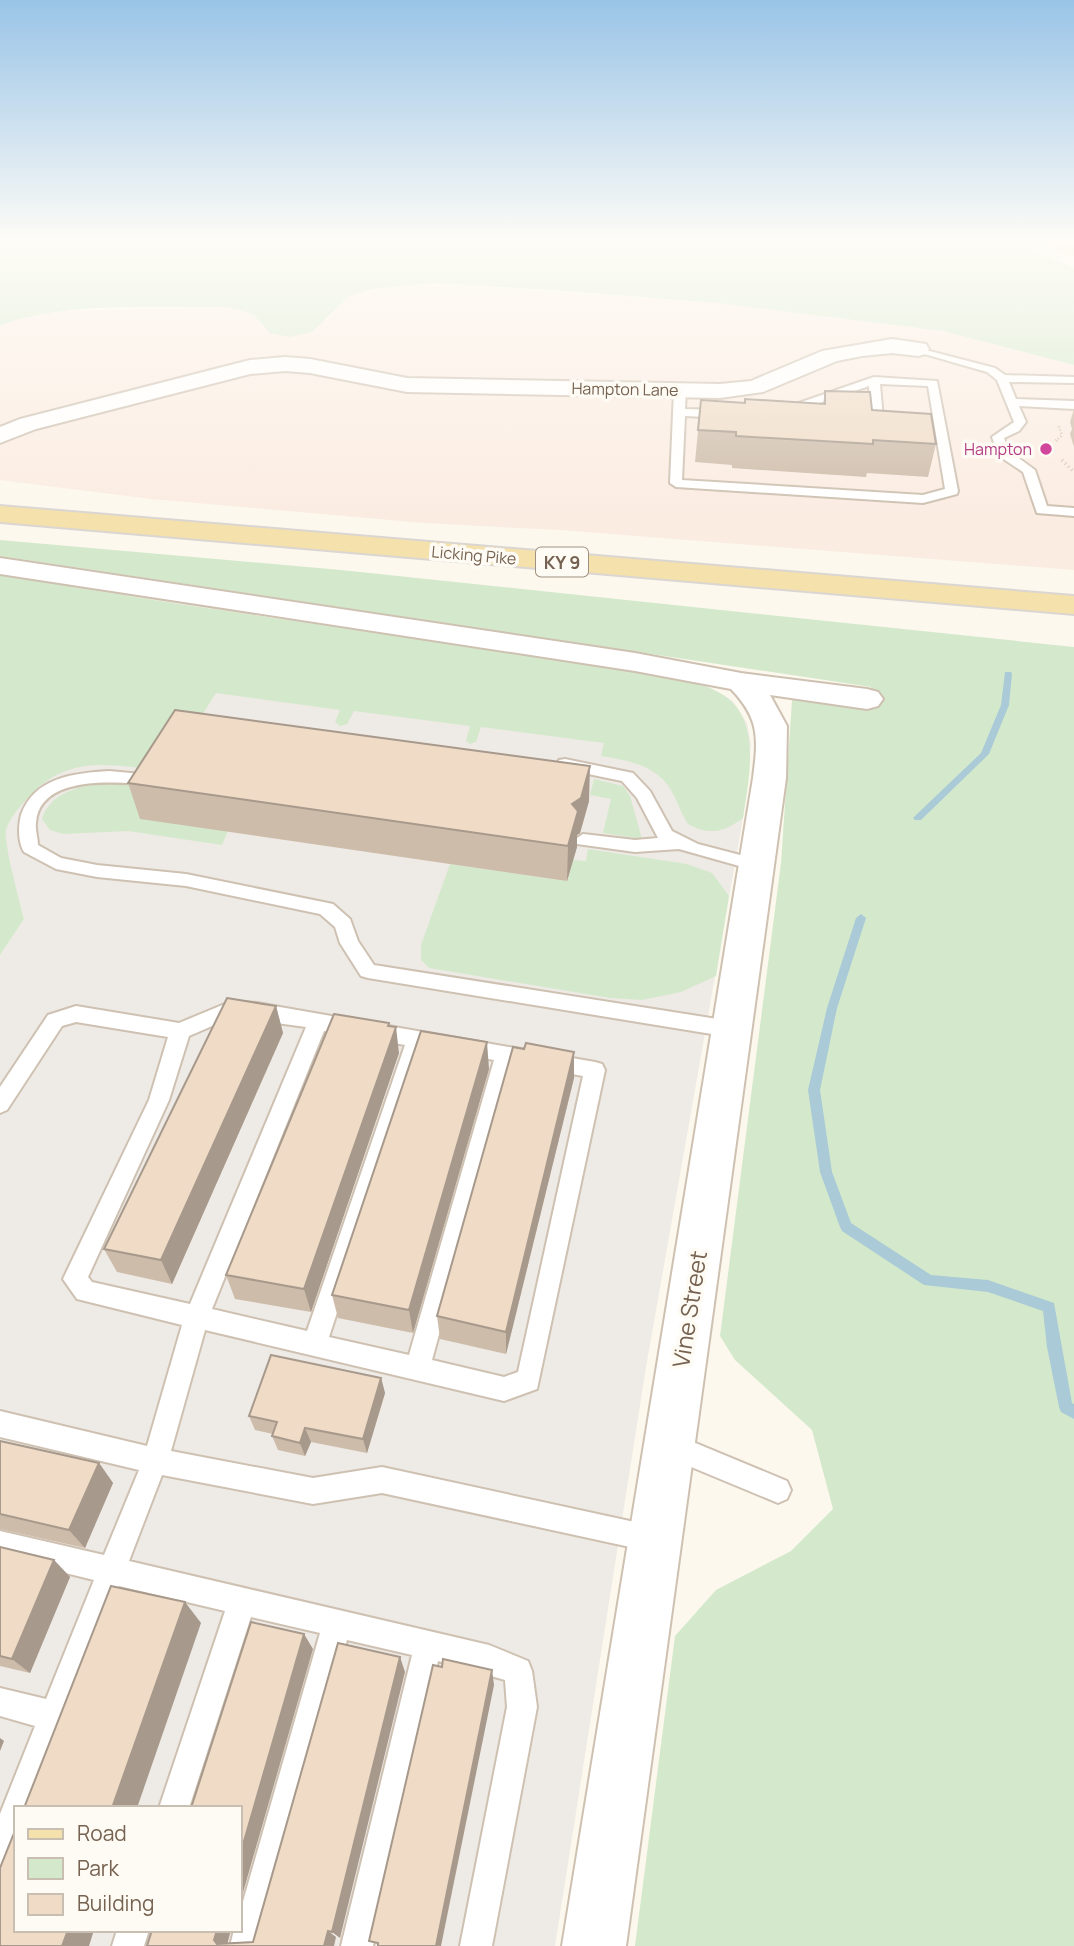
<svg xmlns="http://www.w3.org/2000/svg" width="1074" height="1946" font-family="Manrope,sans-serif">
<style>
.commercial{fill:#fbece2}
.industrial{fill:#eeeae5;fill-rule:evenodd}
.green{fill:#d4e9cc}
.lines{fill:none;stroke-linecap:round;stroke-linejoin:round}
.stream{fill:#a9cad6;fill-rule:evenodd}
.service-casing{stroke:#cec1b2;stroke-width:4}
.minor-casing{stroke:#cec1b2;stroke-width:4}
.primary-casing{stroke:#dbd6d2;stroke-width:4}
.motorway-casing{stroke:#dbd6d2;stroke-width:4}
.path-far1{stroke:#d5bfa9;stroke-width:2.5;stroke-dasharray:1 2.5;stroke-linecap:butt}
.path{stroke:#d5bfa9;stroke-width:3.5;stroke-dasharray:1 3.5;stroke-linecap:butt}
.service{fill:#fff;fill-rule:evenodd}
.minor{fill:#fff;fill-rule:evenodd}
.primary{fill:#f4e1ab;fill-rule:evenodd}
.motorway{fill:#f0c4a9;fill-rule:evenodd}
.wall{fill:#cebcaa}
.shaded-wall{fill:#a7998b}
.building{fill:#efdbc6;stroke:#a7998b;stroke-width:2}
.hotel-dot{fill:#d1479c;stroke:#fefbf4;stroke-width:2.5}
.labels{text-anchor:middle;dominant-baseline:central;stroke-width:7;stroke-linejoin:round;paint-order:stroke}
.far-street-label{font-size:16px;fill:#766250;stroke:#fefbf4}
.far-hotel-label{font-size:16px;fill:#b23c85;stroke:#fefbf4;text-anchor:end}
.shield{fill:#fefbf4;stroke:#9f9081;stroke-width:2}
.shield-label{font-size:18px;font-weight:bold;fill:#766250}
.near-street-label{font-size:23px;fill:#766250;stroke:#fefbf4}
</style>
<rect width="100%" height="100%" fill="#fcf8ed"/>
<!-- commercial -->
<polygon class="commercial" points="435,283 718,303 943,331 1074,365 1074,570 559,530 423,523 151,499 0,480 0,325 26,316 66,311 228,307 253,314 270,333 327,319 349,296 372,289"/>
<!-- industrial -->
<path class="industrial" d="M291 619 660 675 709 687 733 701 747 723 751 744 743 818 646 1367 555 1946H0V955L24 919 0 831V620ZM16 1808H240V1930H16Z"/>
<!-- green -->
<g class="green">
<path d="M0 241H1011L1074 268V365L943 331 718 303 550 290 435 283 372 289 349 296 312 332 290 337 270 333 253 314 228 307C156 308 69 301 0 325Z"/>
<polygon points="0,540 341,570 1074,647 1074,1946 635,1946 675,1636 716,1590 791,1551 833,1509 812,1430 735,1360 720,1336 781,863 792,700 870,708 871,687 0,556"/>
<path d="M0 575 173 603 660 675C675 679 692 681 707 687 765 707 750 771 743 818 724 832 710 836 688 824 680 812 676 796 667 784 651 764 625 760 601 756L604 743 481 727 476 742 470 744 466 741 470 726 354 711 347 724 340 726 335 722 340 710 216 693 187 739 155 770C105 763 63 757 27 799 19 807 10 818 6 830 3 841 20 903 24 919L0 955Z"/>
<polygon points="594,779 623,786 630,796 642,839 603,833 611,799 590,795"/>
<path d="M114 782 142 787 228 831 222 845 128 831 63 834 50 830 42 819C51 789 87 785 114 782Z"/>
<polygon points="588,849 687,864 712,873 729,896 716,976 681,992 642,1000 610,998 429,968 421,960 421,945 450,864 567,881 573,860 586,861"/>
</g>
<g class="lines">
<!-- stream -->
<g class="stream">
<polygon points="1005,672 1011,672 1012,674 1009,705 989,754 921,820 915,820 913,818 915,816 981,753 1001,705"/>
<polygon points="861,914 866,918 837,1008 820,1090 832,1172 851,1223 931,1275 988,1280 1054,1303 1072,1403 1074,1404 1074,1419 1061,1412 1059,1407 1047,1347 1043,1311 988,1292 924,1285 842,1231 840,1227 820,1172 808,1090 827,1008 856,918"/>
</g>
<defs>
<g id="service">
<polygon points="914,347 995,368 1005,375 1074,377 1074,383 1009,382 1016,399 1074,401 1074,409 1019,406 1026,422 1019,431 1004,438 1009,451 1035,470 1047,506 1074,508 1074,516 1037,513 1023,472 999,456 992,437 1014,422 997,380 987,372 914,351"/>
<polygon points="874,377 937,381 958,491 957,494 923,503 676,487 670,483 674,390 680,387 686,390 685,409 725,410 731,414 725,418 685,416 682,480 923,495 945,489 928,386 880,384 883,419 877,423 871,419 869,386 799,410 794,419 784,416 790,406"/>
<polygon points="565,759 633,773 650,791 672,831 698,844 763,861 766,865 763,869 757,871 679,849 635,852 577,844 574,840 583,834 635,840 658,838 637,798 622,781 559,768 557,764 559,760"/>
<path d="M109 771 152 775 160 780 152 785C119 782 39 774 36 823 35 830 38 838 38 845L61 858 97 865 186 874 333 904 350 919 358 941 374 965 730 1021 737 1023 740 1029 737 1035 730 1037 368 978 361 976 340 943 335 927 320 914 186 886 97 877 56 869 24 852C18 842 18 826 21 815 34 777 75 773 109 771Z"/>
<path d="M232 1001 257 1003 595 1062 602 1064 605 1070 537 1389 504 1401 205 1330 171 1451 313 1478 382 1467 653 1526 662 1530 666 1539 662 1548 653 1552 382 1493 313 1504 162 1475 129 1561 489 1645 528 1661 532 1671 537 1707 492 1946H460L507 1707 505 1680 438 1661 373 1946H341L412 1655 347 1640 262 1946H230L234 1930H240V1912L320 1633 251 1617 189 1808H159L225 1611 119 1586 32 1808H16V1850L11 1862 0 1866V1814L35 1726 0 1716V1688L46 1699 94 1580 0 1557V1531L104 1555 139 1470 0 1437V1411L147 1446 182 1325 77 1299 63 1279 149 1100 168 1037 76 1022 62 1026 7 1110 0 1113V1087L48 1015 76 1006 179 1023ZM233 1017 306 1027 190 1304 92 1282 88 1277 169 1100 189 1036ZM324 1031 405 1045 307 1331 212 1309ZM424 1048 494 1060 409 1355 329 1337ZM513 1064 583 1076 518 1372 504 1377 432 1360Z"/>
<polygon points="669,1432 787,1481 791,1490 787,1499 778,1503 660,1454 656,1445 660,1436"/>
<polygon points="117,1930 149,1930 144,1946 112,1946"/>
</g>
<g id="minor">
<polygon points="892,339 926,344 929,349 926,354 918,356 892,353 862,356 837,361 763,392 720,398 407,392 310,373 285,371 250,374 36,429 0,443 0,427 20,419 250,360 285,357 310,359 407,378 720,384 751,381 822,351"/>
<path d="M0 558 635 653 741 673 867 689 878 692 883 699 878 706 867 709 770 695 787 726 786 778 626 1946H562L753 778C758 739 760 719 731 689L635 671 0 574Z"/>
</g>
<polygon id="primary" points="0,506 1074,596 1074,614 0,522"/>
<polygon id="motorway" points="1046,241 1074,242 1074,255 1048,245"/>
</defs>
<!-- service casing -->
<use href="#service" class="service-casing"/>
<!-- minor casing -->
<use href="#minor" class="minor-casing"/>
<!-- primary casing -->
<use href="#primary" class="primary-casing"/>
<!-- motorway casing -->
<use href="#motorway" class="motorway-casing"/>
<!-- path-far1 -->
<polyline class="path-far1" points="1058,439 1062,435 1058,425"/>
<!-- path -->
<g class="path">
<polyline points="1056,441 1059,438"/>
<polyline points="1062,460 1074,472"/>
</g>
<!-- service -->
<use href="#service" class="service"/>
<!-- minor -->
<use href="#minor" class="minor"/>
<!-- primary -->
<use href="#primary" class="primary"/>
<!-- motorway -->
<use href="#motorway" class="motorway"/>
</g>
<!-- wall -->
<g class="wall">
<polygon points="825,391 872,410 936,444 928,477 867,473 866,477 732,468 732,465 695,462 701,400 745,403 823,404"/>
<polygon points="1074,409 1074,447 1070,434 1072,429 1070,422"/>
<polygon points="128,783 589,801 580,833 577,835 577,847 567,881 140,819"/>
<polygon points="276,1006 283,1033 172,1284 117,1272 104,1249"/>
<polygon points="389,1026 399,1053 311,1312 235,1299 226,1275"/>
<polygon points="524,1049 574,1052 574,1078 506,1354 440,1339 437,1316"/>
<polygon points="489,1069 413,1333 338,1318 332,1295"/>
<polygon points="381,1378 385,1393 367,1453 311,1442 305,1456 278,1450 272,1436 273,1434 255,1430 249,1416"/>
<polygon points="0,1441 99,1463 113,1483 85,1548 0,1529"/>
<polygon points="0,1547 54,1560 70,1577 30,1673 0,1666"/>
</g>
<!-- shaded-wall -->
<g class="shaded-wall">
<polygon points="590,766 589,801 580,833 577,835 577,847 567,881 568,846 572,804"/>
<polygon points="276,1006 283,1033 172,1284 161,1260"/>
<polygon points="389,1023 391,1040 396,1027 399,1053 311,1312 304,1289"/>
<polygon points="487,1042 489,1069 413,1333 409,1310"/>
<polygon points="574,1052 574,1078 506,1354 506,1332"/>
<polygon points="381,1378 385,1393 367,1453 363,1439"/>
<polygon points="305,1428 311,1442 305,1456 300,1443"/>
<polygon points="99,1463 113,1483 85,1548 69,1530"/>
<polygon points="54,1560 70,1577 30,1673 12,1659"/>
<polygon points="185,1602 201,1623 137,1808 112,1808"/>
<polygon points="304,1634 313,1649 240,1903 240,1855"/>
<polygon points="400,1657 405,1672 340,1938 332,1932"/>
<polygon points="492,1670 494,1685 441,1946 436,1946"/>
<polygon points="0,1738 4,1741 0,1751"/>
<polygon points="68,1930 94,1930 89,1946 62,1946"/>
<polygon points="217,1930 231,1930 227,1945 217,1944 214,1940"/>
<polygon points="328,1931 336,1937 334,1946 324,1946"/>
</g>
<!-- building -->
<g class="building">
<polygon points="825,391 870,392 872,410 931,414 936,444 873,440 873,444 736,436 736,432 698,430 701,400 745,403 745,399 825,404"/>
<polygon points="175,710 590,766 581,798 572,804 578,811 568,846 128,783"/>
<polygon points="227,998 276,1006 161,1260 104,1249"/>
<polygon points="334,1014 389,1023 388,1026 396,1027 304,1289 226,1275"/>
<polygon points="421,1031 487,1042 409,1310 332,1295"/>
<polygon points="526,1043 574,1052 506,1332 437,1316 513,1047 524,1049"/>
<polygon points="271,1355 381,1378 363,1439 305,1428 300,1443 272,1436 277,1422 249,1416"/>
<polygon points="0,1441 99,1463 69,1530 0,1514"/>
<polygon points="0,1547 54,1560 12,1659 0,1656"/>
<polygon points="111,1586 185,1602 112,1808 24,1808"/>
<polygon points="251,1622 304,1634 240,1855 240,1808 191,1808"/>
<polygon points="338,1643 400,1657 332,1932 328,1931 324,1946 147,1946 152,1930 217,1930 214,1940 217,1944 253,1942"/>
<polygon points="443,1659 492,1670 436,1946 378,1946 378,1943 369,1941 433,1665 442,1667"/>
<polygon points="16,1828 16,1930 68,1930 62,1946 0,1946 0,1868"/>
</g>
<!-- sky -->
<linearGradient id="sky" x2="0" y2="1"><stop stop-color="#99c4e7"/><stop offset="0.47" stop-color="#fefcf7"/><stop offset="1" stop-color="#fefcf7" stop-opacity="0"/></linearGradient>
<rect width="1074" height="514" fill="url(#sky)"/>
<!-- markers -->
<circle class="hotel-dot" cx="1046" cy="449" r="7"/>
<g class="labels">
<!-- far-street labels -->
<g class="far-street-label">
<text transform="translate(625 389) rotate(1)">Hampton Lane</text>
<text transform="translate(474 555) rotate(5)">Licking Pike</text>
</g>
<!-- far-hotel labels -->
<g class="far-hotel-label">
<text x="1032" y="449">Hampton</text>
</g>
<!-- shield labels -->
<rect class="shield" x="536" y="547.5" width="52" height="29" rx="5"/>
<g class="shield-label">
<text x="562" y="562">KY 9</text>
</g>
<!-- near-street labels -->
<g class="near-street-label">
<text transform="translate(689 1309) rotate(-81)">Vine Street</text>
</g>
</g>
<!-- legend -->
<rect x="14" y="1806" width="228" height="126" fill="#fefbf4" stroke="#c8beb2" stroke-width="2"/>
<rect x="28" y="1829" width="35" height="10" fill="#f4e1ab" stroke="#c8beb2" stroke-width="2"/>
<text x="77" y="1841" font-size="21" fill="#766250">Road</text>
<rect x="28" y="1858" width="35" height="21" fill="#d4e9cc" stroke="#c8beb2" stroke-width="2"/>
<text x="77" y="1876" font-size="21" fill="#766250">Park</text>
<rect x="28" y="1894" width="35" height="21" fill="#efdbc6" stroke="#c8beb2" stroke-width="2"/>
<text x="77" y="1911" font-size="21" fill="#766250">Building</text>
</svg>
